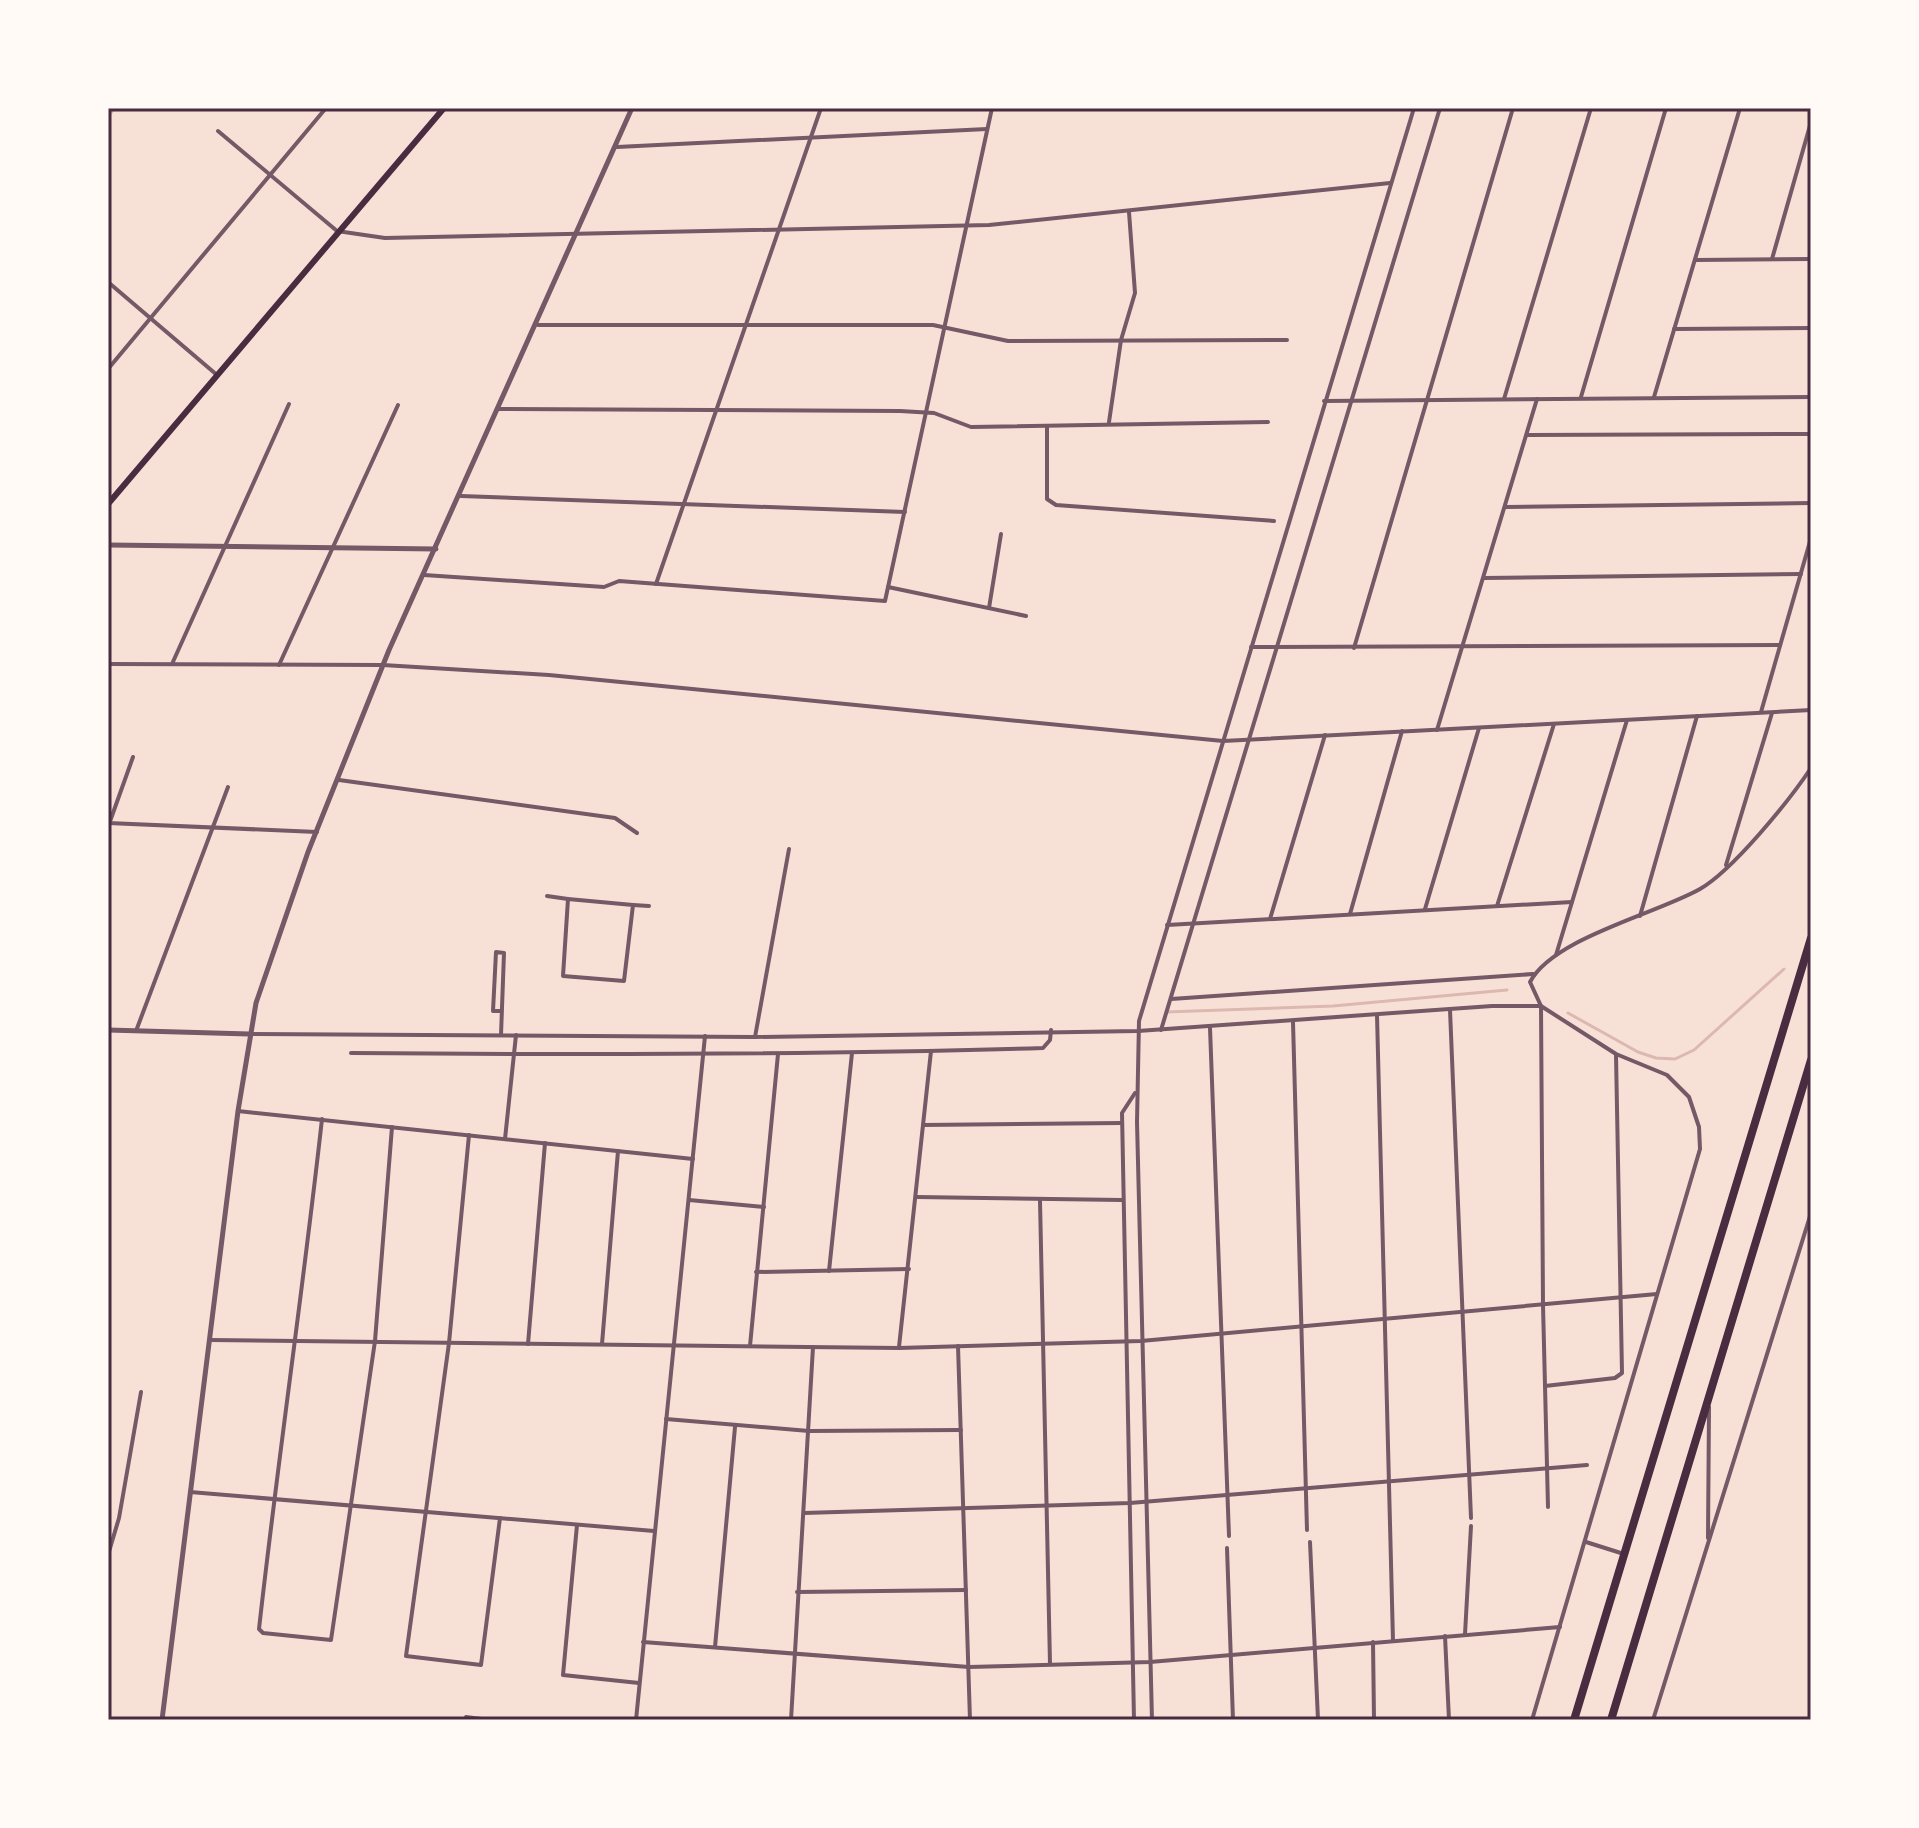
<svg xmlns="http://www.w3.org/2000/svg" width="1919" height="1828" font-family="Montserrat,sans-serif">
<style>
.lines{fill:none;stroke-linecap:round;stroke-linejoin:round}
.stream{stroke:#dcb8b0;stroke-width:3}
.canal{stroke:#dcb8b0;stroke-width:10}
.minor{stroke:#755966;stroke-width:4}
.tertiary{stroke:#755966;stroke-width:5}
.secondary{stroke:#4a2c40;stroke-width:6}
.motorway{stroke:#4a2c40;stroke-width:8}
.neatline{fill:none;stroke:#4a2c40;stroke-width:3}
</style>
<rect width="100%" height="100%" fill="#f7e1d7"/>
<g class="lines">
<!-- stream -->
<g class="stream">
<polyline points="1166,1012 1333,1006 1507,990"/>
<polyline points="1568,1013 1638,1052 1656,1058 1675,1059 1694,1050 1784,969"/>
</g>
<!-- canal -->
<polyline class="canal" points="108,111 110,108"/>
<!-- minor -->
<g class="minor">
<polyline points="218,131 337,231 385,238 989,225 1390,183"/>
<polyline points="617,147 987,129"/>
<polyline points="1772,259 1811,122"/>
<polyline points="1695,260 1811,259"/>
<polyline points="108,282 217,375"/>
<polyline points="538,325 933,325 1008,341 1287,340"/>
<polyline points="1674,329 1811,328"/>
<polyline points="108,369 326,108"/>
<polyline points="1581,397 1666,108"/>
<polyline points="1654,397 1740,108"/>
<polyline points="1504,399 1591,108"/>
<polyline points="1324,401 1811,397"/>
<polyline points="499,409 900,411 934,413 971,427 1268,422"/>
<polyline points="1109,422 1121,340 1135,293 1129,212"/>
<polyline points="1047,427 1047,499 1056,505 1274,521"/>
<polyline points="1527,435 1811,434"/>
<polyline points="461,496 905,512"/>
<polyline points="1506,507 1811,503"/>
<polyline points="424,575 604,587 619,581 885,601 992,108"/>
<polyline points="1484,578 1801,574"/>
<polyline points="656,584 821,108"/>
<polyline points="888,587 1026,616"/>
<polyline points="989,608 1001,534"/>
<polyline points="1251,647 1780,645"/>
<polyline points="1354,648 1513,108"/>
<polyline points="108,664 383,665 549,675 1223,741 1811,710"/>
<polyline points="172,664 289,404"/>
<polyline points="279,665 398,405"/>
<polyline points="1761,712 1811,538"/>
<polyline points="1437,730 1537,399"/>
<polyline points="339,780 615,818 637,833"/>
<polyline points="108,823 317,832"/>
<polyline points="108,827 133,757"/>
<polyline points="1726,865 1772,713"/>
<polyline points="547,896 568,899"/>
<polygon points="568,899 633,905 624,981 563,976"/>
<polyline points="633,905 649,906"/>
<polyline points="1497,906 1554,724"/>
<polyline points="1425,909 1479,728"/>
<polyline points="1350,914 1402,731"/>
<polyline points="1640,916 1697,716"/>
<polyline points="1270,919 1325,735"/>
<polyline points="1167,925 1572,902"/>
<polyline points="1556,955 1627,720"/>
<polyline points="1171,999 1533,974"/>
<polyline points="1450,1010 1471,1518"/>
<polyline points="1377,1015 1393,1641"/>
<polyline points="1293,1022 1307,1530"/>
<polyline points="1210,1028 1229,1536"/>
<polyline points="1161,1030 1440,108"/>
<polyline points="136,1031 228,787"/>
<polyline points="252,1034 755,1037 1138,1031 1492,1006 1541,1006 1616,1054 1667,1075 1689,1097 1699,1127 1700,1149 1532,1720"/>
<polyline points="501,1035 504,953 496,952 493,1011 502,1011"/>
<polyline points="755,1037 789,849"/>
<path d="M351 1053C582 1055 813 1055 1043 1048L1050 1040 1051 1030"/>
<polyline points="238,1111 693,1159"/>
<path d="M322 1119C303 1290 278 1459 259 1629L263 1633 331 1640 375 1341 392 1127"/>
<polyline points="923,1125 1122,1123"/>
<polyline points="469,1135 449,1343 406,1656 481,1665 500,1518"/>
<polyline points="505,1139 516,1035"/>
<polyline points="917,1197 1122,1200"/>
<polyline points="689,1200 764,1207"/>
<polyline points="1040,1201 1050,1664"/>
<polyline points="829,1271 852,1053"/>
<polyline points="756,1272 909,1269"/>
<polyline points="210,1340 899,1348 1141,1341 1657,1294"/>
<polyline points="528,1344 545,1143"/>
<polyline points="602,1344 618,1151"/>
<polyline points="750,1346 778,1054"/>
<polyline points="958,1346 970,1720"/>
<polyline points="899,1347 931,1051"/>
<polyline points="1545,1386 1615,1378 1622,1373 1616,1055"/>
<polyline points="666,1419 809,1431 961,1430"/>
<polyline points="190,1492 654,1531"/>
<path d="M1548 1507 1543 1305 1541 1006 1530 982C1553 938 1656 914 1700 889 1733 870 1789 801 1811 768"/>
<polyline points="804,1513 1130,1503 1587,1465"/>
<polyline points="577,1525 563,1675 639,1683"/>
<polyline points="1708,1538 1709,1407"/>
<polyline points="1310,1542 1318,1720"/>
<polyline points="1586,1542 1624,1554"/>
<polyline points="1227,1548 1233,1720"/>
<polyline points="108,1555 119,1518 141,1392"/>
<polyline points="797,1592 966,1590"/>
<polyline points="1465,1634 1471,1526"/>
<polyline points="1445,1636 1449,1720"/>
<polyline points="643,1642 969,1667 1150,1662 1560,1627"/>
<polyline points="1373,1642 1374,1720"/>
<polyline points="715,1647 735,1427"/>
<polyline points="466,1717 489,1720"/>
<polyline points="636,1720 705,1036"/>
<polyline points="791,1720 813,1347"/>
<polyline points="1134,1720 1122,1113 1135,1093"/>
<polyline points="1152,1720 1137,1122 1139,1021 1414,108"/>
<polyline points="1653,1720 1811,1213"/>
</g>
<!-- tertiary -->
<g class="tertiary">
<polyline points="108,545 436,549"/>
<polyline points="108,1030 249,1034"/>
<polyline points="162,1720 238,1111 256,1003 308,852 389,650 632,108"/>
</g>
<!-- secondary -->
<polyline class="secondary" points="108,504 444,108"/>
<!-- motorway -->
<g class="motorway">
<polyline points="1574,1720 1811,938"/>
<polyline points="1611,1720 1811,1060"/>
</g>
</g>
<!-- border -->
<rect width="1919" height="1828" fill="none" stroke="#fffaf5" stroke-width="220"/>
<rect x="110" y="110" width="1699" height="1608" class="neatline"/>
</svg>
